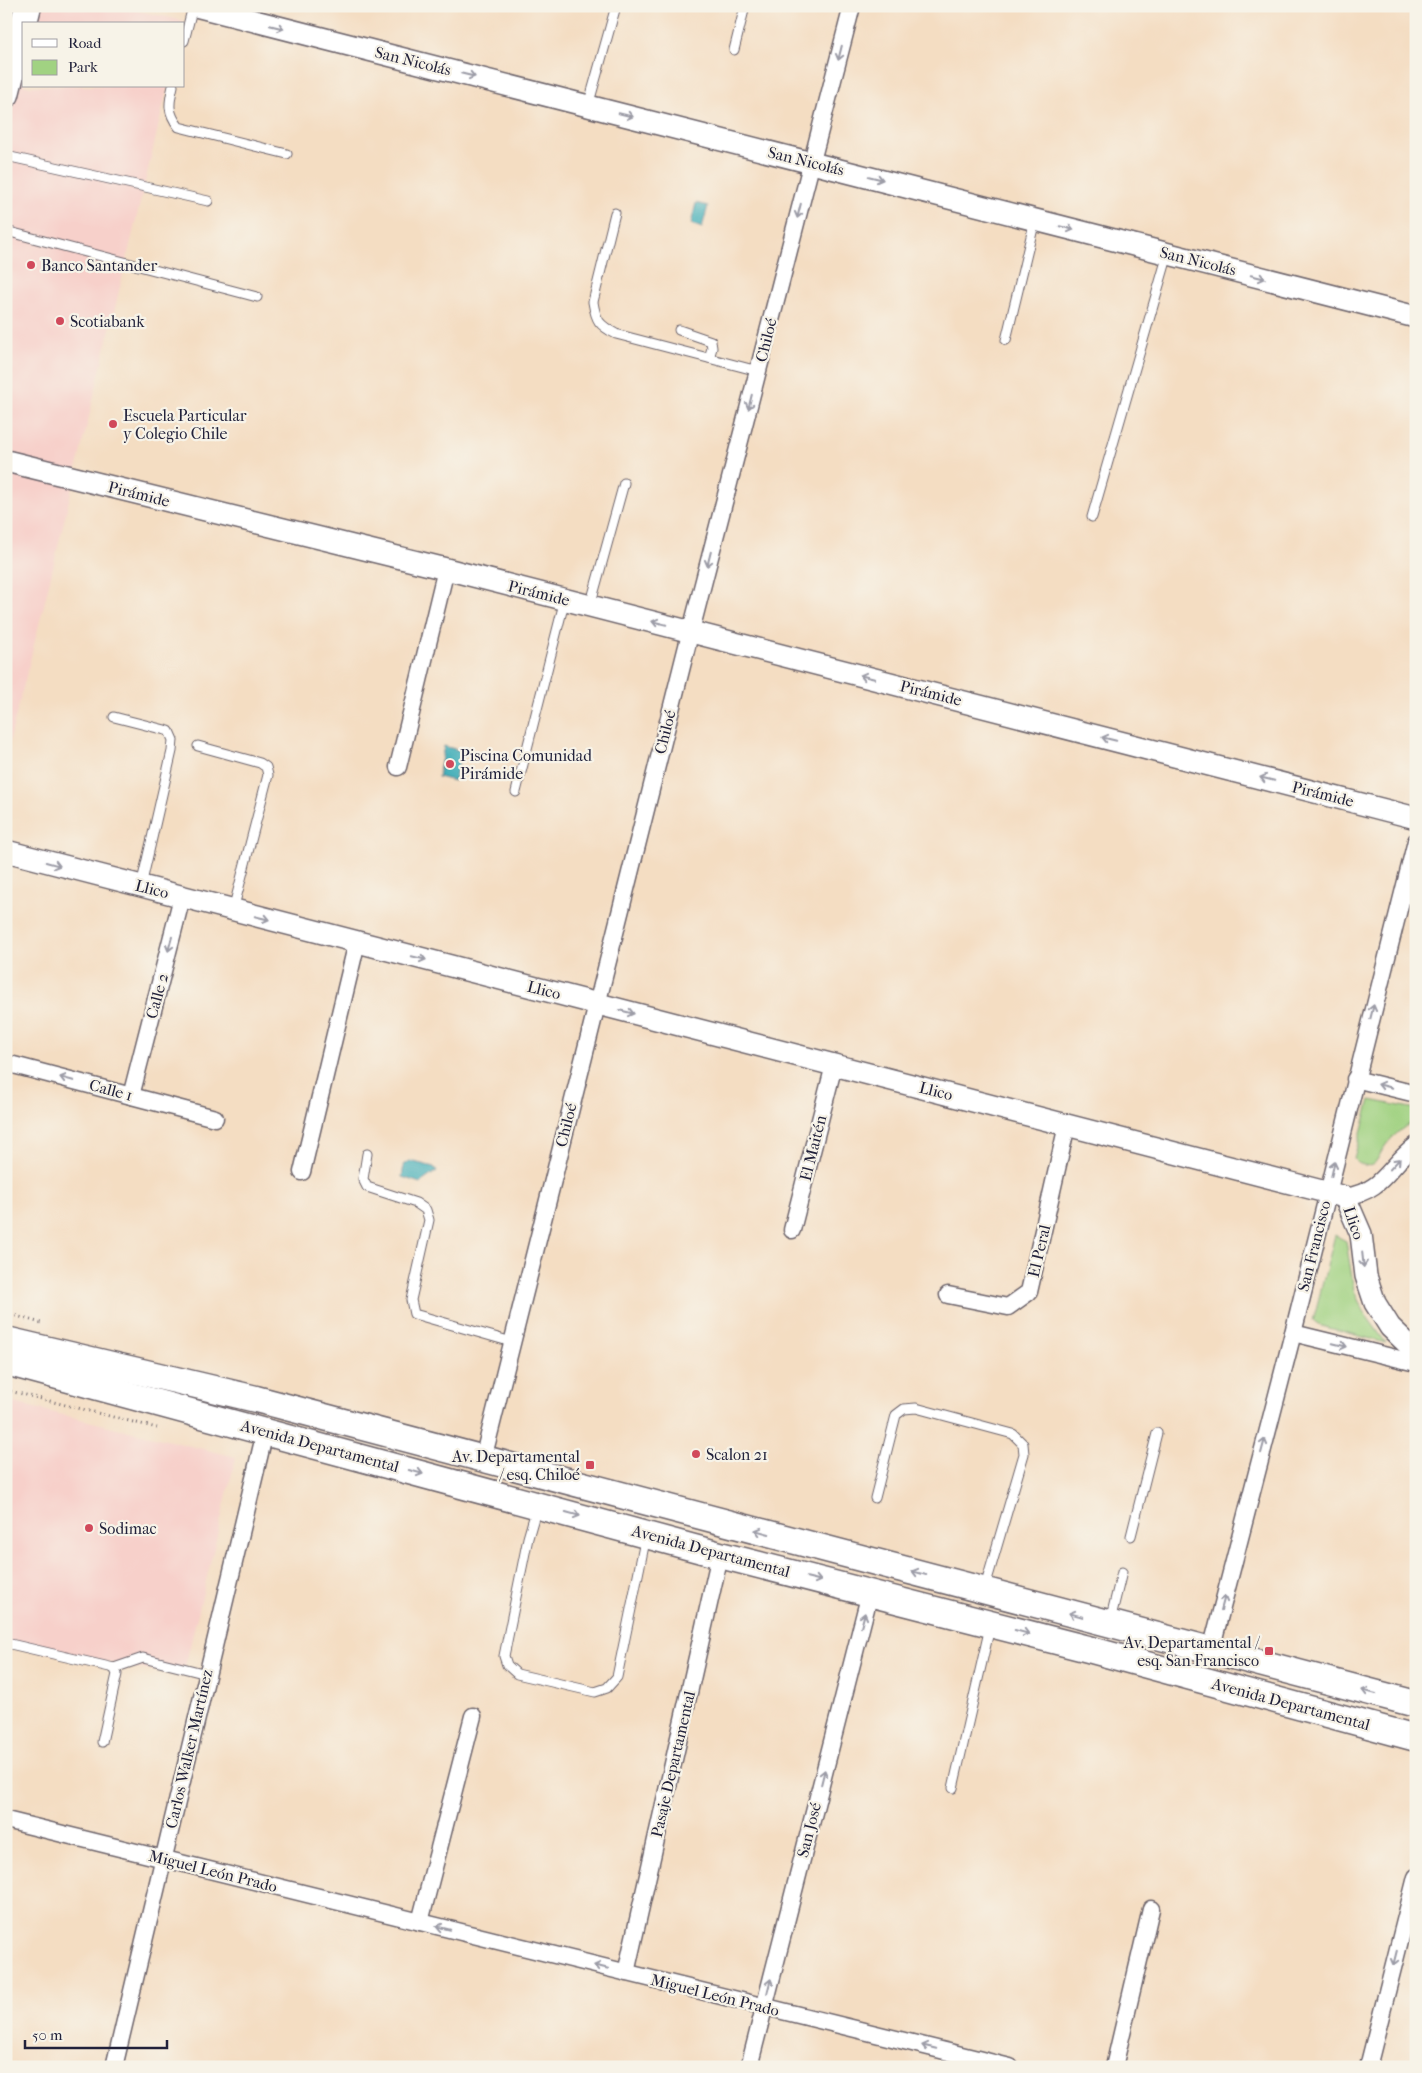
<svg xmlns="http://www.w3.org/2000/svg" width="1422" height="2073" font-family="'IM FELL French Canon',serif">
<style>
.built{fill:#f7d0ca}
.green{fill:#a1d282;stroke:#627a5e}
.water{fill:#39aab6;stroke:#2e6678}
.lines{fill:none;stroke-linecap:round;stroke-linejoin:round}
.service-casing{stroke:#6c636a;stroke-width:11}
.minor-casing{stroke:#6c636a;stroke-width:19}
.tertiary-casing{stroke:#6c636a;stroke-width:24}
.primary-casing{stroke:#6c636a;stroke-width:29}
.path{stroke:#6c636a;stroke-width:3;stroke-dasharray:1 4;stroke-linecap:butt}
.service{stroke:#fff;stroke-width:9}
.minor{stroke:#fff;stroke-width:16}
.tertiary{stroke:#fff;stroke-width:21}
.primary{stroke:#fff;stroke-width:26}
.oneway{stroke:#9c9ca7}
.poi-dot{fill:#d1495b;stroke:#f7f3e8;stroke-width:2}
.labels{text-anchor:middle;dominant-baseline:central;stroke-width:4.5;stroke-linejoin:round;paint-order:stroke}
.street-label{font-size:16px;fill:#22223b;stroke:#f7f3e8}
.poi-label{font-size:16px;fill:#22223b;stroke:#f7f3e8;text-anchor:start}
</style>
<rect width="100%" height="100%" fill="#f7f3e8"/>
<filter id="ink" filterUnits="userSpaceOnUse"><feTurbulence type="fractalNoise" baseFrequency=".02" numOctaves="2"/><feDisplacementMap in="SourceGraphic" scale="10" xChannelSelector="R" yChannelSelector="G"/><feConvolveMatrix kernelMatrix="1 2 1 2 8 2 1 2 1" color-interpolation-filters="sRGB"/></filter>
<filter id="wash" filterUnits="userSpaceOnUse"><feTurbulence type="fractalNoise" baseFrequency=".0096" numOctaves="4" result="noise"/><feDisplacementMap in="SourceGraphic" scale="20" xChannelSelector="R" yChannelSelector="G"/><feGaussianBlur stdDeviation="1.12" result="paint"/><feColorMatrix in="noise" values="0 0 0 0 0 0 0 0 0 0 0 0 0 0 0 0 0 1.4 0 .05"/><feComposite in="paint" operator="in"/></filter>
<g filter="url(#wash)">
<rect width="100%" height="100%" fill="#f4ddc2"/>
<!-- built -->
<g class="built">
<polygon points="6,6 117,6 184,21 183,24 24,24 24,86 168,86 43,609 6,755"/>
<polygon points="6,1401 236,1457 183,1675 6,1646"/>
</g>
<!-- green -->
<g class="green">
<path d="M1370 1100 1416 1109V1120C1403 1127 1391 1137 1383 1149 1380 1154 1377 1162 1372 1165 1368 1167 1361 1164 1357 1163L1354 1158Z"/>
<polygon points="1335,1235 1346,1241 1354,1290 1363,1311 1386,1343 1318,1325 1313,1321"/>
</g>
<!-- water -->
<g class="water">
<polygon points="696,203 708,206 702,228 691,224"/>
<polygon points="444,746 462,751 454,781 438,777"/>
<polygon points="410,1161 434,1167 437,1171 420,1183 402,1177 404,1165"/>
</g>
</g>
<g filter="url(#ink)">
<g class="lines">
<defs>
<g id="service">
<polyline points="184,41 193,6"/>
<polyline points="734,50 745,6"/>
<path d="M173 86C169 103 167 112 179 127L287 154"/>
<polyline points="588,106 616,6"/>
<polyline points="6,156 208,201"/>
<path d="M615 213 593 302C596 321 599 325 616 334L758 371"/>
<polyline points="6,231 257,297"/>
<polyline points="679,330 711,341 712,348 709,358"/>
<polyline points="1006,340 1035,220"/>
<polyline points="1092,517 1168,254"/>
<polyline points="590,606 624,483"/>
<polyline points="114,717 169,731 173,740 172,751 141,886"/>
<polyline points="198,746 260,763 266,767 268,775 233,910"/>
<polyline points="516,792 565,599"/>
<polyline points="367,1154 363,1179 367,1187 416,1203 426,1210 429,1220 411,1300 414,1314 512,1342"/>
<polyline points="875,1498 896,1415 904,1409 916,1408 1013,1434 1023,1444 1024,1454 985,1587"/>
<polyline points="537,1507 528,1538 504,1656 507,1665 517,1674 595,1692 607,1688 617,1677 646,1536"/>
<polyline points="1131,1536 1157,1433"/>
<polyline points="1110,1621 1122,1572"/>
<polyline points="6,1643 114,1668 117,1674 102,1742"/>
<polyline points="114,1668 143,1658 207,1674"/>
<polyline points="953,1788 990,1627"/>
</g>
<g id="minor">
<polyline points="398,767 446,569"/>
<polyline points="6,1063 215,1118"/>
<polyline points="1355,1079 1416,1094"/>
<polyline points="131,1096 182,897"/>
<polyline points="302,1172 357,942"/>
<path d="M1345 1197C1384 1191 1387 1167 1416 1145"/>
<polyline points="792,1230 834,1065"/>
<polyline points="948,1295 1008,1307 1029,1292 1067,1125"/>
<polyline points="1293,1333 1416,1363"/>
<polyline points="483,1459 686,650 852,6"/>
<polyline points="1211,1650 1293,1333 1416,841"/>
<polyline points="6,1820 1010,2067"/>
<polyline points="420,1922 473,1716"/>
<polyline points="626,1973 720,1555"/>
<polyline points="114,2067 265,1432"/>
<polyline points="749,2067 870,1593"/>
<polyline points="1114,2067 1151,1909"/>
<polyline points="1368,2067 1416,1877"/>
</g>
<g id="tertiary">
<polyline points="196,6 1416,317"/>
<polyline points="6,461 446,569 1416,818"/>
<polyline points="6,851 1345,1197 1361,1234 1366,1276 1375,1303 1390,1327 1416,1352"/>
</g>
<g id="primary">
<polyline points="6,94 28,6"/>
<polyline points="6,1340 256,1399 1416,1704"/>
<polyline points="6,1362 720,1555 1088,1649 1416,1738"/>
</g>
</defs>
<!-- service casing -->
<use href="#service" class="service-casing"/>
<!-- minor casing -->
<use href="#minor" class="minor-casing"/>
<!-- tertiary casing -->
<use href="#tertiary" class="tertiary-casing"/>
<!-- primary casing -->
<use href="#primary" class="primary-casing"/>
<!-- path -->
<g class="path">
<polyline points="6,1313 41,1323"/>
<polyline points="6,1390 157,1428"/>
</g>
<!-- service -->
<use href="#service" class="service"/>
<!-- minor -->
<use href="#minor" class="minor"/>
<!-- tertiary -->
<use href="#tertiary" class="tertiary"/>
<!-- primary -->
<use href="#primary" class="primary"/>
</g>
<!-- one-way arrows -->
<defs><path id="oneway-shaft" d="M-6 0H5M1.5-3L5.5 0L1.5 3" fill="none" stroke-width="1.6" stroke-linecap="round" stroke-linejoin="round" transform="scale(1.25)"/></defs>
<g class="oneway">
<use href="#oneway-shaft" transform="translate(277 27) rotate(14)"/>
<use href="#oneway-shaft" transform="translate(840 53) rotate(104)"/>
<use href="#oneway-shaft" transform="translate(468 75) rotate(14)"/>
<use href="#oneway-shaft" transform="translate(626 115) rotate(14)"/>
<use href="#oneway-shaft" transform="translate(876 178) rotate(14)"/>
<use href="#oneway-shaft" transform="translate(799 211) rotate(104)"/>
<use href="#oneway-shaft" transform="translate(1067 228) rotate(14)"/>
<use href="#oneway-shaft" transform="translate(1258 277) rotate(14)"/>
<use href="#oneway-shaft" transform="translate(750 402) rotate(104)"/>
<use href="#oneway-shaft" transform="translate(709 559) rotate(104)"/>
<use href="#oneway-shaft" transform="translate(659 623) rotate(-166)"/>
<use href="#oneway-shaft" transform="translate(867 677) rotate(-166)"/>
<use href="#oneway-shaft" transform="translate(1109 739) rotate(-166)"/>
<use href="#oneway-shaft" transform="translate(1267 779) rotate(-166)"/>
<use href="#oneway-shaft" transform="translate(53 864) rotate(15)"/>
<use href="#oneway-shaft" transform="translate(262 918) rotate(14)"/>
<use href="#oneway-shaft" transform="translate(170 944) rotate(105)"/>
<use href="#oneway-shaft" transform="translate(419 958) rotate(14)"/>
<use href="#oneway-shaft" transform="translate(627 1012) rotate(14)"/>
<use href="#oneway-shaft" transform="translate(1372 1012) rotate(-76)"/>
<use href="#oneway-shaft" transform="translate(67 1079) rotate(-165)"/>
<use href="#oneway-shaft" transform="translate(1385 1086) rotate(-166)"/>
<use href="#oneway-shaft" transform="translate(1395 1164) rotate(-47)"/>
<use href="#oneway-shaft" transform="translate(1333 1169) rotate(-77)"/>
<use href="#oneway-shaft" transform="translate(1363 1260) rotate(84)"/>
<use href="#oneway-shaft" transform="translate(1340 1345) rotate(13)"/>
<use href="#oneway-shaft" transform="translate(1263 1446) rotate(-75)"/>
<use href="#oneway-shaft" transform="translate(416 1472) rotate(15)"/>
<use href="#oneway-shaft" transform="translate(573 1514) rotate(15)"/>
<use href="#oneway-shaft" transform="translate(762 1532) rotate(-165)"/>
<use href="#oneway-shaft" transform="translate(919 1573) rotate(-165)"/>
<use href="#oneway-shaft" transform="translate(814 1579) rotate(14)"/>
<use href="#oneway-shaft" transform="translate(1223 1603) rotate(-75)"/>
<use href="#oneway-shaft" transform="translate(1076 1615) rotate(-165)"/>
<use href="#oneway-shaft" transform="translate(863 1620) rotate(-75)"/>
<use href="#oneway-shaft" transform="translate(1022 1632) rotate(15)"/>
<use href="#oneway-shaft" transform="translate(1369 1692) rotate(-165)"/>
<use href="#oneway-shaft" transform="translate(823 1777) rotate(-76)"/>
<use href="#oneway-shaft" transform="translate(443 1928) rotate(-166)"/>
<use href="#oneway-shaft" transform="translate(1395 1958) rotate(104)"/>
<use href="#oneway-shaft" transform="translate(601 1967) rotate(-166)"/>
<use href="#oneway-shaft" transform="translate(769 1986) rotate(-76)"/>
<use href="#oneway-shaft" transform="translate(929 2047) rotate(-166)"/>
</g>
</g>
<!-- markers -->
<g class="poi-dot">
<circle cx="31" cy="265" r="5"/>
<circle cx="60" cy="321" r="5"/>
<circle cx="113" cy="424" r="5"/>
<circle cx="450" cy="764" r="5"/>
<circle cx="696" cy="1454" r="5"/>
<rect x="585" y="1460" width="10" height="10" rx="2.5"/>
<circle cx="89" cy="1528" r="5"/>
<rect x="1264" y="1646" width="10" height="10" rx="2.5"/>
</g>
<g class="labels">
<!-- street labels -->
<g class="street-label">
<text transform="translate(413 61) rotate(14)">San Nicolás</text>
<text transform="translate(806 161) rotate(14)">San Nicolás</text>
<text transform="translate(1198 261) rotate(14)">San Nicolás</text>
<text transform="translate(766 340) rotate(-76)">Chiloé</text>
<text transform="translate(139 494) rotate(14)">Pirámide</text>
<text transform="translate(539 593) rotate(14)">Pirámide</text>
<text transform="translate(931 693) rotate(14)">Pirámide</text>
<text transform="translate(665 732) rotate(-76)">Chiloé</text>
<text transform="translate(1323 794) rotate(14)">Pirámide</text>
<text transform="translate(152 889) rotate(14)">Llico</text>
<text transform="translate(544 990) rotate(14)">Llico</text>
<text transform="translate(157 996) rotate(-75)">Calle 2</text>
<text transform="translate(111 1090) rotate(15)">Calle 1</text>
<text transform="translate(936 1091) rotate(14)">Llico</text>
<text transform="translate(566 1125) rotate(-76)">Chiloé</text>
<text transform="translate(813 1148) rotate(-76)">El Maitén</text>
<text transform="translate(1354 1223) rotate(71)">Llico</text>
<text transform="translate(1314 1246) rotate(-76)">San Francisco</text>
<text transform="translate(1039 1251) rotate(-77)">El Peral</text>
<text transform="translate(320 1446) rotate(15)">Avenida Departamental</text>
<text transform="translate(711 1551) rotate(15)">Avenida Departamental</text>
<text transform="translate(1291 1704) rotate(15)">Avenida Departamental</text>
<text transform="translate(189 1749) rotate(-77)">Carlos Walker Martínez</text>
<text transform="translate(673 1764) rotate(-77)">Pasaje Departamental</text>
<text transform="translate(809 1830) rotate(-76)">San José</text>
<text transform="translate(213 1871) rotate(14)">Miguel León Prado</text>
<text transform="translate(715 1995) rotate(14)">Miguel León Prado</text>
</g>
<!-- poi labels -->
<g class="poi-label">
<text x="41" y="265">Banco Santander</text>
<text x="70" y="321">Scotiabank</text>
<text x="123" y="415">Escuela Particular<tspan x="123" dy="18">y Colegio Chile</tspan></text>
<text x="460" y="755">Piscina Comunidad<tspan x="460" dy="18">Pirámide</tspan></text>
<text x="706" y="1454">Scalon 21</text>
<text x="580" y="1456" text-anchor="end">Av. Departamental<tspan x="580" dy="18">/ esq. Chiloé</tspan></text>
<text x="99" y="1528">Sodimac</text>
<text x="1259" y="1642" text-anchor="end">Av. Departamental /<tspan x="1259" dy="18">esq. San Francisco</tspan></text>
</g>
</g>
<!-- margin -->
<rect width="1422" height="2073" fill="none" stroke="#f7f3e8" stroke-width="25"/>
<!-- legend -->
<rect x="22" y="22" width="162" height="65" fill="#f7f3e8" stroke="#a29fa3"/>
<rect x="32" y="39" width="25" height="8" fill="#ffffff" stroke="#a29fa3"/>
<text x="68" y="48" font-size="15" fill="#22223b">Road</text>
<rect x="32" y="60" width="25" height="15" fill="#a1d282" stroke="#a29fa3"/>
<text x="68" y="72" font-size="15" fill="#22223b">Park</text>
<!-- scale -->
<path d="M25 2040v8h142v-8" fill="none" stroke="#22223b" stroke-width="2.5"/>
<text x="32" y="2040" font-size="15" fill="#22223b" stroke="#f7f3e8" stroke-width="4" paint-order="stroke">50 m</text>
</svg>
